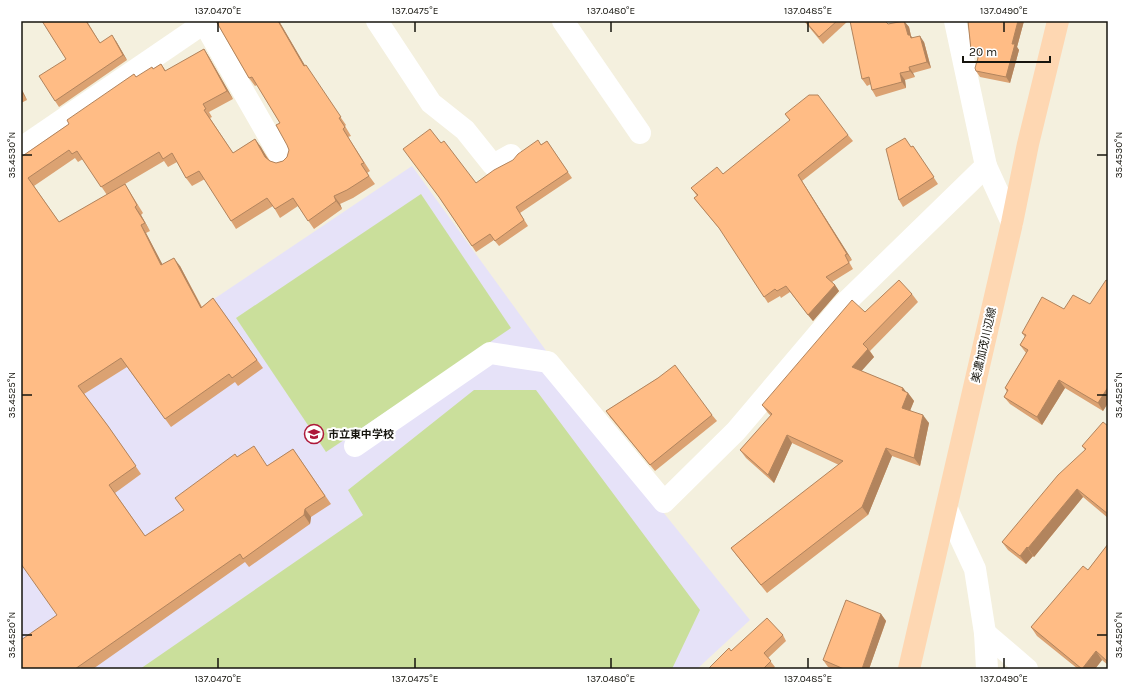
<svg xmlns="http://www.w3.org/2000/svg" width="1129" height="690" font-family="Karla,'Noto Sans JP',sans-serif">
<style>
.education{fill:#e6e2f8}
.grass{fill:#cadf9b}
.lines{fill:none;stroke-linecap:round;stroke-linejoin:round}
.minor{stroke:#fff;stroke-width:22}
.major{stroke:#fed7b2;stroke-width:22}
.wall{fill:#dba272;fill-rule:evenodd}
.shaded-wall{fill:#b2845d}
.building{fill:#ffbc85;stroke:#b2845d}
.ticks{fill:none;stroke:#16150e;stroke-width:1.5}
.labels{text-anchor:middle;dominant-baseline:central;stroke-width:4;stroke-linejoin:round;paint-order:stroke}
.street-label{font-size:11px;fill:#16150e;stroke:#fff}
.poi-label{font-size:11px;font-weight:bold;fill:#16150e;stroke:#fff;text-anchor:start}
.neatline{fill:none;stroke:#16150e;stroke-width:1.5}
.ticks-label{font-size:10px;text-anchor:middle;fill:#16150e}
</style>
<rect width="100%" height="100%" fill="#f4f0de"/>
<!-- education -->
<polygon class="education" points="412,166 663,512 750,620 697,669 21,669 21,207 129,356"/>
<!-- grass -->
<g class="grass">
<polygon points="421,194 511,328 326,452 236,318"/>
<polygon points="474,390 536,390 700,610 672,669 140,669 363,515 348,490"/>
</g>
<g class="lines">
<!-- minor -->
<g class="minor">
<polyline points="377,21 431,103 465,130 493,165 511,155"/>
<polyline points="563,21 640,133"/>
<polyline points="955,21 986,166 1012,223"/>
<polyline points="204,23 282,159"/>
<polyline points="21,148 207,21"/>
<polyline points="355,446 490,353 548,362 664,502 736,431 841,307 986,166"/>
<polyline points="947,509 975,569 985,633 987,669"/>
<polyline points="985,633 1027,669"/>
</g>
<!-- major -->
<polyline class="major" points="909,669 1012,223 1028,144 1058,21"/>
</g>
<!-- wall -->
<g class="wall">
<polygon points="42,21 87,21 100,43 116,41 127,60 59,107 55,101 66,59"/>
<path d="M216 21H279L305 66 346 125 345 126 351 136 348 137 370 171 367 173 375 184 353 198 340 204 342 209 314 229 298 206 280 218 273 206 236 229 205 179 192 186 186 178 177 162 168 167 164 161 125 184 143 213 141 215 150 231 146 233 162 264 180 266 202 307 213 298 263 368 238 386 235 382 171 427 127 367 84 394 108 426 141 474 115 493 145 536 184 510 237 457 267 466 293 449 331 504 311 517 310 524 249 567 245 562 93 669H21L57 615 21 157 69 124 134 74 136 77 153 69 161 64 166 71 204 49 209 57 233 99 209 112 212 117 210 118 233 153 255 139 270 161 276 163 283 161 287 157 289 150 280 123 257 85 255 86 249 78ZM75 158 78 162 83 159 107 195 59 222 34 186Z"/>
<polygon points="804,21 848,21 823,44"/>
<polygon points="904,21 909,27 911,36 913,38 924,42 931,68 913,73 915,77 905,80 906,88 876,97 872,90 871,84 867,86 862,79 888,24"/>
<polygon points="968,21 1024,21 1017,47 1019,50 1010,83 980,77 976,71 978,55 975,56 971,50"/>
<polygon points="21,88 27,100 21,103"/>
<polygon points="785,114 848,135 853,141 802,181 852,260 849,262 853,269 832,282 835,285 839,291 813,321 790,292 781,298 780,296 768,303 722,232 694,198 697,196 691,188 723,174 790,121"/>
<polygon points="547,141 572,178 520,213 528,226 499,246 494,240 476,252 441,200 441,143 476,183"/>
<polygon points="913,146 938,184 903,207 899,200 911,147"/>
<polygon points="1108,281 1108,403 1103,411 1065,388 1042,425 1010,404 1004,397 1007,392 1005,388 1026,353 1020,345 1025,337 1022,333 1064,309 1090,304"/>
<polygon points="912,294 918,302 870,351 874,357 861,371 903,388 906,392 908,393 914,401 910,410 929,423 920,466 892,456 868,515 767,593 737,556 731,548 839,465 792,443 774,483 746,458 740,450 771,416 768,413 762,405 865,312"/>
<polygon points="658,378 712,415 717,421 655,471 610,417 606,411"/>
<polygon points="1108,426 1108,518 1083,497 1034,557 1033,556 1026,564 1008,550 1002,542 1085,450 1082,446"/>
<polygon points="1108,544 1108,665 1102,660 1095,669 1078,669 1037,636 1031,627 1088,570"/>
<polygon points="881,614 886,621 869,669 833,669 828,667 823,660"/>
<polygon points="783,635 786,641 768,658 775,667 773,669 708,669 731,651"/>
</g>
<!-- shaded-wall -->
<g class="shaded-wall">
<polygon points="278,21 279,21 310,74 304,66"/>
<polygon points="904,21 909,27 911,36 915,41 915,45 908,35"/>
<polygon points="1018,21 1024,21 1017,47 1019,50 1010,83 1006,77 1012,44"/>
<polygon points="112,35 116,41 127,60 123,55"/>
<polygon points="920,36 924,42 931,68 927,62"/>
<polygon points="204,49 209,57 233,99 227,91"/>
<polygon points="909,67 913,73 915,77 910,71"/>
<polygon points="900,73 905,80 906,88 902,82"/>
<polygon points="21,88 27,100 21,91"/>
<polygon points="255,139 261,147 271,165 265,157"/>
<polygon points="798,175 802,181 852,260 847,254"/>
<polygon points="334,196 340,204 342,209 336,201"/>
<polygon points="135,207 141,215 150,231"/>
<polygon points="141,225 146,233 167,273 161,265"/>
<polygon points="174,258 180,266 206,316 201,308"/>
<polygon points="835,285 839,291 813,321 808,315"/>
<polygon points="868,349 874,357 858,375 852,367"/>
<polygon points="1059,380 1065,388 1042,425 1037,417"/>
<polygon points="1108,387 1108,403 1103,411 1098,403"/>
<polygon points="903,388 908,394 908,393 914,401 908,416 902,408 902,390"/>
<polygon points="923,415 929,423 920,466 914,458"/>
<polygon points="787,435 792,443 774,483 768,475"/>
<polygon points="886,448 892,456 868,515 862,507"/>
<polygon points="1077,489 1083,497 1034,557 1028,548"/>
<polygon points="305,509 311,517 310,524 304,515"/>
<polygon points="1027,547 1033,556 1026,564 1020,556"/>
<polygon points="881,614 886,621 869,669 862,669"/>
<polygon points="1096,651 1102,660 1095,669 1082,669"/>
</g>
<!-- building -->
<g class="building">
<polygon points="42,21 86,21 100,43 112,35 123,55 55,101 39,76 66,59"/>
<polygon points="216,21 278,21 304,66 306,65 341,117 339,118 345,127 343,129 364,163 361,164 369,176 347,190 334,196 336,201 308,221 293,198 275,209 267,198 231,221 199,171 186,178 172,153 163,159 159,152 101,187 77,151 72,154 69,150 28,178 59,222 125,184 137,205 135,207 145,223 141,225 161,265 174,258 201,308 213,298 257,360 232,378 229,374 165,419 121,358 78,386 108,426 136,466 109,485 145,536 184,510 175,498 235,454 237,457 254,446 267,466 293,449 325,496 305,509 304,515 243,559 240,554 75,669 21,669 21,640 57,615 21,564 21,157 69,124 67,120 134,74 136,77 152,67 153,69 161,64 165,71 204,49 227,91 203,104 206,109 204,110 233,153 255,139 265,157 270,161 276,163 283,161 287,157 289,150 287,145 276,125 280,123 252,77 249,78"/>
<polygon points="805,21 837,21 819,37"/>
<polygon points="850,21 885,21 888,24 904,21 908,35 910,35 911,38 920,36 927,62 909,67 910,71 900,73 902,82 872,90 869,77 862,79"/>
<polygon points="968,21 1018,21 1012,44 1015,44 1006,77 976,71 975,68 981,48 971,50"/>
<polygon points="809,95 818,95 848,135 798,175 847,254 845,255 849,263 826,277 835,285 808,315 786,286 777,291 775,289 764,297 719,228 694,198 698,195 691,188 717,167 723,174 790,120 785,114"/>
<polygon points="430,129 441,143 444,141 476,183 494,170 513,160 518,154 538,140 541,145 547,141 568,172 516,207 524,220 495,241 490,234 472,246 439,197 403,149"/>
<polygon points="905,138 911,147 913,146 934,177 899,200 886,149"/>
<polygon points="899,280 912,294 863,344 868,349 852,367 903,388 902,390 908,393 902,408 923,415 914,458 886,448 862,507 761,585 731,548 843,461 787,435 768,475 740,450 772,414 762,405 852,300 865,312"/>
<polygon points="1106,280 1108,281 1108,387 1098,403 1059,380 1037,417 1004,397 1008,390 1005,388 1028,350 1020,345 1026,335 1022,333 1042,297 1064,309 1073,295 1090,304"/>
<polygon points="675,365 712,415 650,465 606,411 658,378"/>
<polygon points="1103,422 1108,426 1108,514 1077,489 1028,548 1027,547 1020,556 1002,542 1058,475 1086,449 1082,446"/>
<polygon points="1108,544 1108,662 1096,651 1082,669 1031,627 1083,566 1088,570"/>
<polygon points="846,600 881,614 862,669 844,669 823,660"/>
<polygon points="767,618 783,635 764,653 771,661 763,669 708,669 729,648 731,651"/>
</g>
<!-- ticks -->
<path class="ticks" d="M218 22V32M415 22V32M611 22V32M808 22V32M1004 22V32M22 155H32M1097 155H1107M22 395H32M1097 395H1107M22 635H32M1097 635H1107M218 658V668M415 658V668M611 658V668M808 658V668M1004 658V668"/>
<!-- icons -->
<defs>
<symbol id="school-ring" viewBox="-11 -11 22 22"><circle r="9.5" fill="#fff" stroke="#ad1839" stroke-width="1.5"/><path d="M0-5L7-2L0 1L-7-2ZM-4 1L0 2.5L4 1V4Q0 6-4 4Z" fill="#ad1839"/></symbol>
</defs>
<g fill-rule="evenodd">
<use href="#school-ring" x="303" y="423" width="22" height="22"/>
</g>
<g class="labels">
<!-- street labels -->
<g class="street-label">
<text transform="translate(984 345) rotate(-77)">美濃加茂川辺線</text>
</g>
<!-- poi labels -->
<g class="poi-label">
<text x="328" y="434">市立東中学校</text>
</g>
</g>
<!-- border -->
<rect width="1129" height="690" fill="none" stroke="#ffffff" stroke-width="44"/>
<!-- scale -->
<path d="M963 56v6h87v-6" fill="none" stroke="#16150e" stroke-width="2"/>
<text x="969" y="56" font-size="12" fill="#16150e" stroke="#ffffff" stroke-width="3" paint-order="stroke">20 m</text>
<rect x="22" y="22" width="1085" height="646" class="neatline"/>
<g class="ticks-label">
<text x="218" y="14">137.0470°E</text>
<text x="415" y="14">137.0475°E</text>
<text x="611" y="14">137.0480°E</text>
<text x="808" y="14">137.0485°E</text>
<text x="1004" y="14">137.0490°E</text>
<text transform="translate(11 155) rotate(-90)" y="4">35.4530°N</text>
<text transform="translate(1118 155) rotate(-90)" y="4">35.4530°N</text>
<text transform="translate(11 395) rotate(-90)" y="4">35.4525°N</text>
<text transform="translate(1118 395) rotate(-90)" y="4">35.4525°N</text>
<text transform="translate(11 635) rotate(-90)" y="4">35.4520°N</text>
<text transform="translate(1118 635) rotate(-90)" y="4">35.4520°N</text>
<text x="218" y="682">137.0470°E</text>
<text x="415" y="682">137.0475°E</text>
<text x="611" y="682">137.0480°E</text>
<text x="808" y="682">137.0485°E</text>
<text x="1004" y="682">137.0490°E</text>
</g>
</svg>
